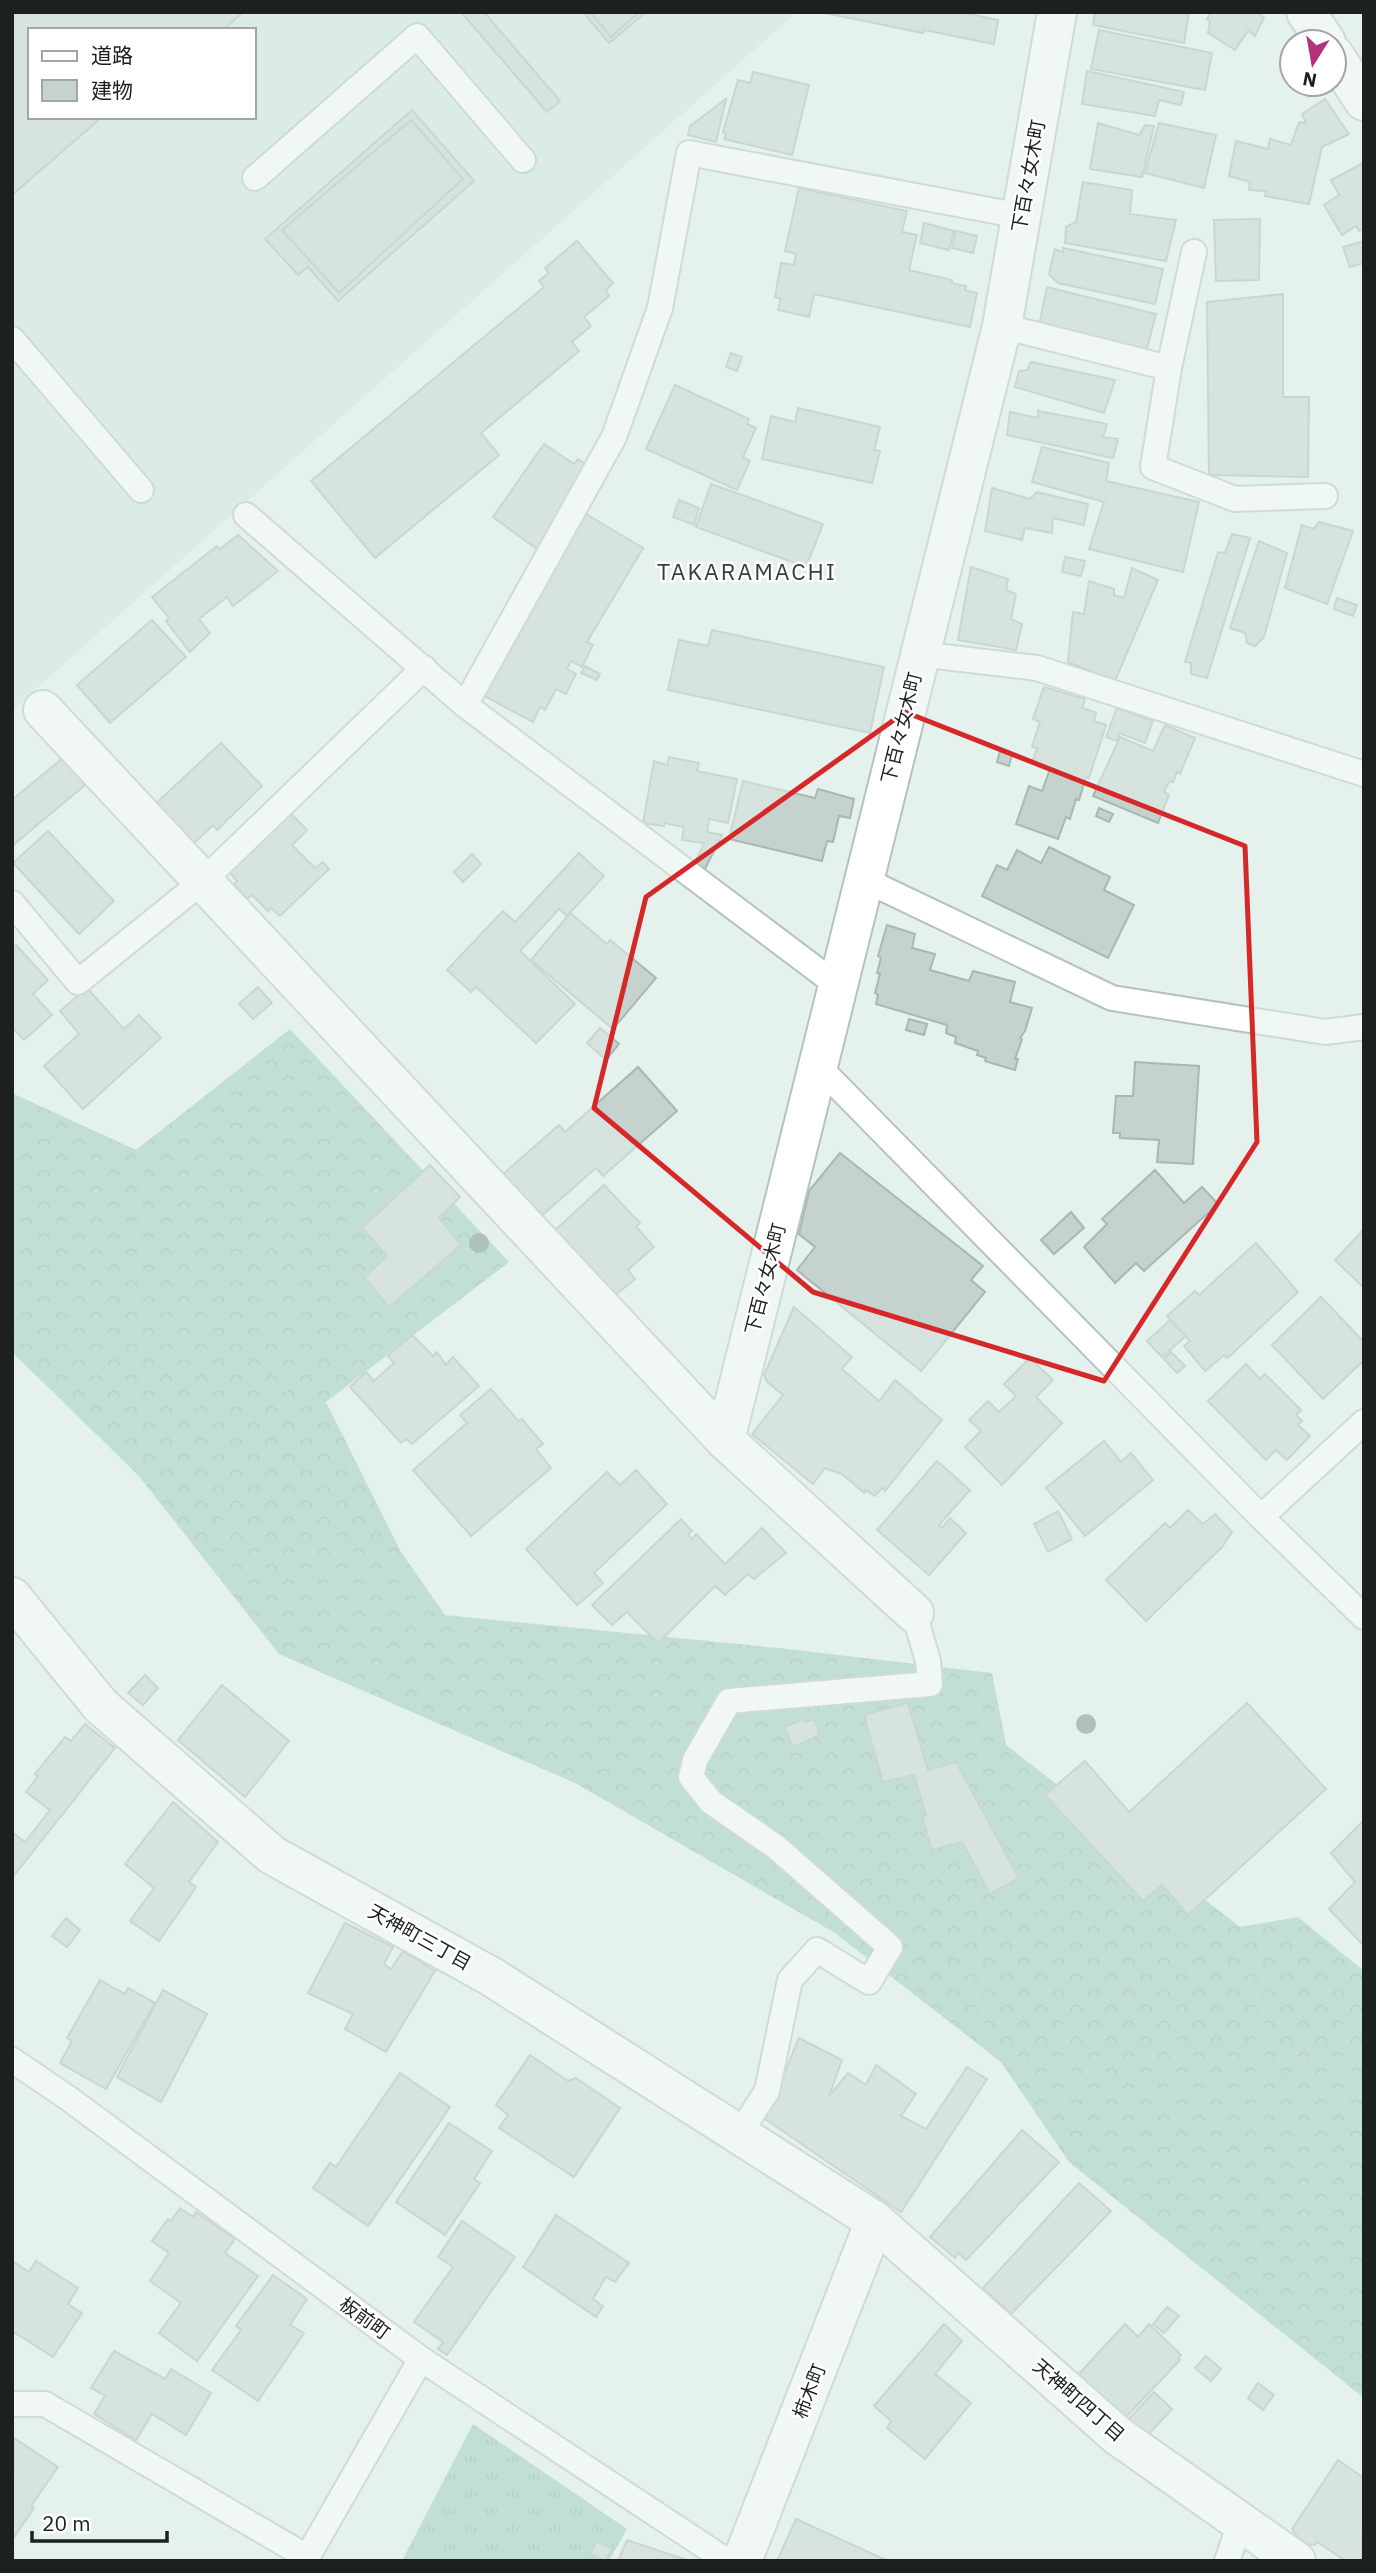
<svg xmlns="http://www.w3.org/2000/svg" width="1376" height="2573" font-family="'IBM Plex Sans','Noto Sans JP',sans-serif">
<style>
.built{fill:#d0e7de;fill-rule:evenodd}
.grass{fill:url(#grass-tufts)}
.forest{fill:url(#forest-crowns)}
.building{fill:#c5d2cd;stroke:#aab7b2;stroke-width:2}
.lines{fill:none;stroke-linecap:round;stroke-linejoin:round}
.service-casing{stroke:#b5c2bd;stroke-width:28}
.minor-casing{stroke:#b5c2bd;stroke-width:42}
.service{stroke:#fff;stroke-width:24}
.minor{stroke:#fff;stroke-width:38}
.tree{fill:#708780}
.marked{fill:none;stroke:#d62828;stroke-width:5;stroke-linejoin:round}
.labels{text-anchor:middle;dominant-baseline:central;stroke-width:5;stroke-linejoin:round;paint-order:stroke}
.street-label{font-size:19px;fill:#1c211f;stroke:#fff}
.quarter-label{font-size:23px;letter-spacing:2px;fill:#333e3a;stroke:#fff}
</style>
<defs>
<pattern id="grass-tufts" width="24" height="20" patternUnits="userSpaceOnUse" patternTransform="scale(1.75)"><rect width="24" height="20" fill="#98cab9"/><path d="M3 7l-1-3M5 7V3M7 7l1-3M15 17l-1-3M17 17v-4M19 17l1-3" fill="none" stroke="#82ad9f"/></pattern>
<pattern id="forest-crowns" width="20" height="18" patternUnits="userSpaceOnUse" patternTransform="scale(1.75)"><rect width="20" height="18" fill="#98cab9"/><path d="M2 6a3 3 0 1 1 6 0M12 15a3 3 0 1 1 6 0" fill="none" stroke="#82ad9f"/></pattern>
</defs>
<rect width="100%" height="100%" fill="#e4f1ec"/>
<!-- built -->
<path class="built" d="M12 12H797L12 710ZM30 30H254V117H30Z"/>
<!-- grass -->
<polygon class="grass" points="473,2424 627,2529 609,2561 402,2561"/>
<!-- forest -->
<polygon class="forest" points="290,1029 509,1262 326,1402 401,1552 445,1615 788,1649 992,1673 1006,1745 1240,1927 1298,1917 1364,1971 1364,2398 1069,2162 1001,2062 835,1933 575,1783 279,1654 138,1475 12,1352 12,1093 136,1150"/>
<!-- building -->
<g class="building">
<polygon points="12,12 223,12 203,30 30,30 30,117 99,117 12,191"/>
<polygon points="12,12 243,12 223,30 30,30 30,117 102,117 12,195"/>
<polygon points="461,12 484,12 560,101 547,112"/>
<polygon points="583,12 646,12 609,43"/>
<polygon points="590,12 639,12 611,37"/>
<polygon points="820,12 960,12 998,20 994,44 924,30 923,33"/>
<polygon points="1095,12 1189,12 1184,43 1093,25"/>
<polygon points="1210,12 1257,12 1264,18 1255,36 1248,31 1235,50 1208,33 1210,22 1207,19"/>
<polygon points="1099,30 1212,53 1205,90 1091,69"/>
<polygon points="1087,71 1184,92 1181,105 1159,100 1155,116 1082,104"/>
<polygon points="753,72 809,85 792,155 724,139 726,133 723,132 738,80 750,83"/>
<polygon points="726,99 716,142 688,135 690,126"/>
<polygon points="1325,99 1349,134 1322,147 1309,204 1265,196 1266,191 1249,190 1250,182 1229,176 1236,141 1268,149 1270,139 1291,145 1299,122 1306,123 1302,114"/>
<polygon points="412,110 474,181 338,301 308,267 298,275 265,239"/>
<polygon points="411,120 463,179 339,293 282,230"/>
<polygon points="1098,123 1139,135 1145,125 1154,126 1142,177 1090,169"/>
<polygon points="1159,123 1216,135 1204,188 1145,173"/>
<polygon points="1363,163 1364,229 1359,231 1356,226 1342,235 1324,205 1339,195 1331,180"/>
<polygon points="1083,182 1132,190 1130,214 1176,220 1166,261 1065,243 1066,227 1076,222"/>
<polygon points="799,188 907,211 902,232 917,235 909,270 952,280 952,283 966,286 965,290 977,293 970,327 814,294 809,317 778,310 781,299 775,297 781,263 794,265 796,254 785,251"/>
<polygon points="1260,219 1259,280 1216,281 1214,220"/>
<polygon points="924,223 954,231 949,250 920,243"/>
<polygon points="956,231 977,236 973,253 952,248"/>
<polygon points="577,241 613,283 606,290 609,296 584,317 591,326 572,342 579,351 481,433 499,455 375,558 311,481 544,287 539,281 549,273 545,268"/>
<polygon points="1364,241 1364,267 1363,263 1350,267 1343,247"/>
<polygon points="1063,248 1163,269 1155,304 1058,283 1049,274 1055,249 1063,252"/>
<polygon points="1047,287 1156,314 1146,352 1039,325"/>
<polygon points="1283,294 1283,397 1309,397 1308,477 1209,475 1207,302"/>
<polygon points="731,353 742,357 737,371 726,367"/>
<polygon points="1031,362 1115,380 1104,413 1015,387 1019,371 1027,370"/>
<polygon points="675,385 749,419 747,424 756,428 743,457 750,461 737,490 646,449"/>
<polygon points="798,408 880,427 874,450 880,451 872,483 762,459 771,416 795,422"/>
<polygon points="1038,411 1107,424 1103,437 1118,439 1113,458 1007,435 1010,412 1038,418"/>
<polygon points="544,444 574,464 578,459 592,469 538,550 493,517"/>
<polygon points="1042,447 1109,463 1106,481 1199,502 1183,572 1089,549 1104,502 1032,482"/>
<polygon points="711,484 823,524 806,567 696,527"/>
<polygon points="992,488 1030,499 1037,492 1088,504 1084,525 1053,518 1052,533 1025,528 1022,540 985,531"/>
<polygon points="679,500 699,508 694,525 673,517"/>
<polygon points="586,514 643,548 587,642 593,645 582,667 571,661 567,669 576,674 566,694 556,689 545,710 540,707 533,722 479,693"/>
<polygon points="1319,522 1353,531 1327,604 1285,588 1302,525 1314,529"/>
<polygon points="1232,534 1250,538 1207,678 1191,674 1191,663 1185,662 1218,552 1225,553"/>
<polygon points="238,535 278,571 233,606 227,597 199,619 210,633 190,652 166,621 169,618 152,597 217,546 220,549"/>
<polygon points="1259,541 1287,553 1264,637 1255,646 1247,643 1245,633 1230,628"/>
<polygon points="1065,557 1085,561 1081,576 1062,572"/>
<polygon points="971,567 1008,579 1006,590 1016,594 1011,619 1022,624 1016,650 958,640"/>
<polygon points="1132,568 1158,580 1115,681 1068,662 1073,612 1084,614 1089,581 1114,589 1114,595 1124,598"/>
<polygon points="1337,598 1357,605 1353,616 1334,609"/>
<polygon points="152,620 186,657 110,723 77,685"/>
<polygon points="712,630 884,667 870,733 668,690 679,640 708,646"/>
<polygon points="585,666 600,674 597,680 581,673"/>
<polygon points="1044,687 1085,699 1082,708 1096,713 1094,721 1106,725 1089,778 1086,777 1079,800 1076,799 1070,819 1066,817 1058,839 1016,824 1029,786 1042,791 1050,769 1032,763 1037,748 1032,747 1040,722 1033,719"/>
<polygon points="1117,708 1153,721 1145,743 1119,733 1117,741 1106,737"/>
<polygon points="1165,725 1195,738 1180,774 1177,772 1173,782 1169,782 1164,792 1169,795 1158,823 1093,796 1120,737 1153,751"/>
<polygon points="221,743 262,786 217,830 213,825 190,847 152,807"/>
<polygon points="1000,751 1012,754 1009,766 997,762"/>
<polygon points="669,757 699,763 697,771 737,779 728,823 709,819 707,832 722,835 704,871 695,863 704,843 682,840 684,827 664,823 664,826 643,823 654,761 667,765"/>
<polygon points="63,758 85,785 12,846 12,800"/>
<polygon points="743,781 815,798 818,789 854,799 850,818 839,816 833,842 827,841 822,861 729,839"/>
<polygon points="285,808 307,830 292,845 315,868 323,862 329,869 280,916 271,908 268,911 252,895 247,899 234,884 237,881 226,868"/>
<polygon points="1099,808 1113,814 1109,822 1096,816"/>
<polygon points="48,831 114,901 79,934 13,863"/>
<polygon points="1049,847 1110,877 1104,890 1134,905 1108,958 982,896 997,865 1007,870 1017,850 1041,863"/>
<polygon points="579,853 604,876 567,916 559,909 520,951 575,1004 536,1043 476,987 471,992 447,970 503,911 515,922"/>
<polygon points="472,854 481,864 463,882 454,872"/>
<polygon points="570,913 607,944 610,940 656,978 613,1029 531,960"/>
<polygon points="887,925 915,934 912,948 935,954 930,970 969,981 973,971 1015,982 1010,1002 1032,1008 1025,1031 1020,1038 1022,1039 1015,1059 1018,1059 1015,1070 985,1061 986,1058 977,1055 978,1051 955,1043 956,1037 946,1033 947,1025 876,1004 878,995 875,993 880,974 877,973 881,958 878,956"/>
<polygon points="16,945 48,980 33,994 52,1015 24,1040 12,1027 12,948"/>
<polygon points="258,987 272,1003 253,1019 239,1004"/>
<polygon points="87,988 124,1029 139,1015 161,1038 83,1109 44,1066 79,1034 60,1011"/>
<polygon points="909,1019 927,1024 924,1035 906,1030"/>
<polygon points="600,1028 619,1044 606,1060 587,1043"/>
<polygon points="1135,1062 1199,1066 1193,1164 1157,1162 1159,1140 1120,1138 1120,1133 1113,1133 1116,1096 1133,1096"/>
<polygon points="638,1067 677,1111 603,1176 596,1168 539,1218 502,1175 559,1125 565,1132"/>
<polygon points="840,1153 983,1266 971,1280 985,1292 921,1371 797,1270 815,1247 799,1234 809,1191"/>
<polygon points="430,1165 460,1197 439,1218 461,1245 389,1307 364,1277 387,1256 362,1228"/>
<polygon points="1155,1170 1184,1203 1202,1187 1218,1204 1144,1271 1136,1263 1115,1283 1084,1247 1107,1224 1102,1219"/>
<polygon points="604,1185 640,1223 636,1227 654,1247 628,1270 635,1279 606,1303 550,1235"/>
<polygon points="1071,1212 1084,1228 1054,1254 1041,1240"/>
<polygon points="1364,1229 1364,1288 1335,1260"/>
<polygon points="1256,1243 1298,1292 1231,1355 1227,1358 1224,1355 1205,1371 1184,1346 1190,1341 1167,1316 1195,1291 1199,1295"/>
<polygon points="1321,1297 1364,1342 1364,1360 1323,1399 1272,1345"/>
<polygon points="794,1307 852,1357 842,1369 879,1401 895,1380 942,1420 885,1491 882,1488 875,1496 865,1490 864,1493 842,1474 827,1469 825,1468 813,1484 752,1434 783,1395 767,1382 764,1375"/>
<polygon points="1170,1320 1186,1336 1162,1357 1147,1341"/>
<polygon points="412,1335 433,1356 437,1352 446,1365 453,1357 479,1386 412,1444 406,1439 401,1443 350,1387 366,1372 374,1381 394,1363 388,1356"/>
<polygon points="1171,1352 1185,1366 1177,1373 1164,1359"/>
<polygon points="1030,1358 1053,1380 1036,1397 1062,1423 1002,1485 965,1447 981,1431 969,1420 988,1401 999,1412 1016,1396 1004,1384"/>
<polygon points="1246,1364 1260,1379 1265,1374 1301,1410 1296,1415 1302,1421 1298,1425 1310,1436 1287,1460 1276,1450 1266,1460 1208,1401"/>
<polygon points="491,1389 518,1421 522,1419 543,1444 536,1449 551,1468 471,1536 413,1470 467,1423 460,1415"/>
<polygon points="1104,1441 1121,1462 1131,1453 1153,1480 1085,1536 1046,1488"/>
<polygon points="937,1461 970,1490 939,1525 942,1528 950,1518 966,1533 929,1575 877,1530"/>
<polygon points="636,1470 667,1504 594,1573 603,1583 577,1605 526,1549 607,1472 620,1485"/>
<polygon points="1188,1510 1203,1524 1215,1514 1232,1532 1222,1547 1146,1621 1106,1580 1165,1523 1170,1528"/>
<polygon points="1058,1511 1072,1539 1048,1552 1034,1524"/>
<polygon points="681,1519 692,1531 688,1534 692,1539 696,1534 725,1564 762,1528 786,1553 754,1579 748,1574 725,1595 715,1586 658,1643 627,1612 612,1625 592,1605"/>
<polygon points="145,1675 158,1688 143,1705 128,1693"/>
<polygon points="222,1685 289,1741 245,1797 178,1740"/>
<polygon points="908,1703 928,1770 956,1762 1019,1878 990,1894 962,1842 932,1850 922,1817 926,1815 914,1775 883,1782 866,1723 866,1714"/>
<polygon points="1247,1703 1326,1789 1188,1915 1162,1885 1143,1901 1045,1795 1085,1761 1129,1812"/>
<polygon points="804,1719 806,1722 814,1719 820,1735 793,1747 784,1727"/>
<polygon points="85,1724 115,1748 12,1878 12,1832 25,1842 50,1810 26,1792 38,1776 35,1774 65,1737 71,1741"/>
<polygon points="173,1802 218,1842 189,1882 196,1887 159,1941 130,1921 154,1888 125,1864"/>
<polygon points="1364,1820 1364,1946 1329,1909 1355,1882 1331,1853"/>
<polygon points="66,1918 80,1930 67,1947 52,1936"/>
<polygon points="345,1923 393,1947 384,1964 391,1969 403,1951 435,1971 386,2052 345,2029 353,2014 308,1993"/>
<polygon points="100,1980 125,1994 128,1988 155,2003 106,2089 60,2063 72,2041 67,2038"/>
<polygon points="163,1990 207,2014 161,2102 117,2077"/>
<polygon points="799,2038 842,2060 829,2096 848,2073 866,2085 876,2065 916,2094 901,2116 926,2129 967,2067 987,2079 901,2212 765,2119"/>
<polygon points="530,2055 568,2081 576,2078 620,2108 574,2177 499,2128 508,2115 496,2105"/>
<polygon points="400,2073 450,2107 368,2226 313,2188 330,2163 336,2167"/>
<polygon points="449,2123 492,2151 474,2179 480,2183 445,2235 396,2202"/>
<polygon points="1022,2130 1059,2162 966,2260 958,2253 955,2258 930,2237"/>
<polygon points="1079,2183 1111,2211 1011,2314 983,2288"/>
<polygon points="180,2208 193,2217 196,2212 235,2239 225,2253 258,2276 197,2361 159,2333 181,2303 150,2281 169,2253 152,2241 168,2219 171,2221"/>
<polygon points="556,2215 629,2263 615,2282 606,2277 593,2299 603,2306 596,2317 523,2267"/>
<polygon points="462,2221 515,2257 447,2355 438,2349 443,2342 414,2322 453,2267 438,2257"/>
<polygon points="36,2261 78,2288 68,2304 82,2313 53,2357 12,2331 12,2264 14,2262 29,2272"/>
<polygon points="273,2275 307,2299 290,2325 304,2333 258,2401 212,2370 241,2330 236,2326"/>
<polygon points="1167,2307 1179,2316 1164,2333 1153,2324"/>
<polygon points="944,2324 962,2341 935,2374 971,2403 925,2459 887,2428 891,2421 874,2406"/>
<polygon points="1125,2324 1138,2337 1149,2324 1181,2355 1178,2358 1180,2360 1123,2420 1076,2377"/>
<polygon points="114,2351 165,2379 171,2369 211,2393 186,2435 152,2414 136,2440 94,2414 105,2396 91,2388"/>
<polygon points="1206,2356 1221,2369 1211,2381 1195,2368"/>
<polygon points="1258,2383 1274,2395 1263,2410 1248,2398"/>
<polygon points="1154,2392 1172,2409 1146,2437 1127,2421"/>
<polygon points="14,2438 58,2467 31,2506 34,2508 12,2540"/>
<polygon points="1338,2460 1364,2478 1362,2561 1346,2561 1317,2542 1315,2545 1307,2544 1297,2536 1292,2529"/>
<polygon points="796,2519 888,2561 777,2561"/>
<polygon points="627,2540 690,2561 618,2561"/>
<polygon points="597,2541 612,2549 605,2561 590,2554"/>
</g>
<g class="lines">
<defs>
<g id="service">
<polyline points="255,178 417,36 523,160"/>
<polyline points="1002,326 1169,368 1153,467 1235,499 1325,496"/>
<polyline points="12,339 141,490"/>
<polyline points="1169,368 1194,252"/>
<polyline points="246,515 465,705 837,985"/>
<polyline points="919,654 1037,668 1364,774"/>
<polyline points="465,705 614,437 660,308 689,153 1021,216"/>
<polyline points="863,879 1112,998 1325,1032 1364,1027"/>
<polyline points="12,903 78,982 203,881 424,668"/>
<polyline points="818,1066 1261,1517 1364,1422"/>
<polyline points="1261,1517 1364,1617"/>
<polyline points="12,2060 68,2098 421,2359 727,2561"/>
<polyline points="739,2134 767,2091 790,1980 817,1950 869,1982 890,1947 776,1847 711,1802 691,1777 695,1760 729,1701 930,1684 928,1661 914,1613"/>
<polyline points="12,2404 45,2404 307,2557"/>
<polyline points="305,2561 421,2359"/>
<polyline points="1227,2561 1241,2520"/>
</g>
<g id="minor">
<polyline points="1306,12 1326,42"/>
<polyline points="1334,55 1364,101"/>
<polyline points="43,710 725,1440 914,1613"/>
<polyline points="725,1440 1002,326 1057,12"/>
<polyline points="12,1597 101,1706 272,1855 492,1977 875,2221 1118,2436 1296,2561"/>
<polyline points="742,2561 875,2221"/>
</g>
</defs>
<!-- service casing -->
<use href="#service" class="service-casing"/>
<!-- minor casing -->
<use href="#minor" class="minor-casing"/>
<!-- service -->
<use href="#service" class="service"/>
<!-- minor -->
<use href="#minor" class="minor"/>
</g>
<!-- trees -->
<g class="tree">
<circle cx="479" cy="1243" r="10"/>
<circle cx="1086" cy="1724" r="10"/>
</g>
<!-- marked area -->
<path d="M0 0H1376V2573H0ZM905 712 1245 846 1257 1142 1104 1381 813 1292 594 1108 646 897Z" fill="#e4f1ec" fill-opacity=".55" fill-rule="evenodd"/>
<path class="marked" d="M905 712 1245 846 1257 1142 1104 1381 813 1292 594 1108 646 897Z"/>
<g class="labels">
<!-- street labels -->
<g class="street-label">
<text transform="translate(1028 176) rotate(-80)">下百々女木町</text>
<text transform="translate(901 728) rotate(-76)">下百々女木町</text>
<text transform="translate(765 1279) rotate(-76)">下百々女木町</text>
<text transform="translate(420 1937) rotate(29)">天神町三丁目</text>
<text transform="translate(365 2318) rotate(36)">板前町</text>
<text transform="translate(809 2391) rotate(-69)">柿木町</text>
<text transform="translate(1079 2400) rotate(41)">天神町四丁目</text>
</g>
<!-- quarter labels -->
<g class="quarter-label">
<text x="747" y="571">TAKARAMACHI</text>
</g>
</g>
<!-- border -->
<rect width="1376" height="2573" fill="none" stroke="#1c211f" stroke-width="28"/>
<!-- legend -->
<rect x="28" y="28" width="228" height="91" fill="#ffffff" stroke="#a4a6a5" stroke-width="2"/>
<rect x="42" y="51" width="35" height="10" fill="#ffffff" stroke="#a4a6a5" stroke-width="2"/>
<text x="91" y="63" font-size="21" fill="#1c211f">道路</text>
<rect x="42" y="80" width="35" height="21" fill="#c5d2cd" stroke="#a4a6a5" stroke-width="2"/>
<text x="91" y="98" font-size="21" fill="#1c211f">建物</text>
<!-- north arrow -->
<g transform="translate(1313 63) rotate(191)"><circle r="33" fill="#ffffff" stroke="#a4a6a5" stroke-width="2"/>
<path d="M0-5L12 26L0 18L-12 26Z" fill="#b53279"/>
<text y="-10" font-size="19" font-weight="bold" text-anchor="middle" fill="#1c211f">N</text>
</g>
<!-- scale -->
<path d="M32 2531v10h135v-10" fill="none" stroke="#1c211f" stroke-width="3.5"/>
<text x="42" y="2531" font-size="21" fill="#1c211f" stroke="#ffffff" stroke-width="5" paint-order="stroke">20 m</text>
</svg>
